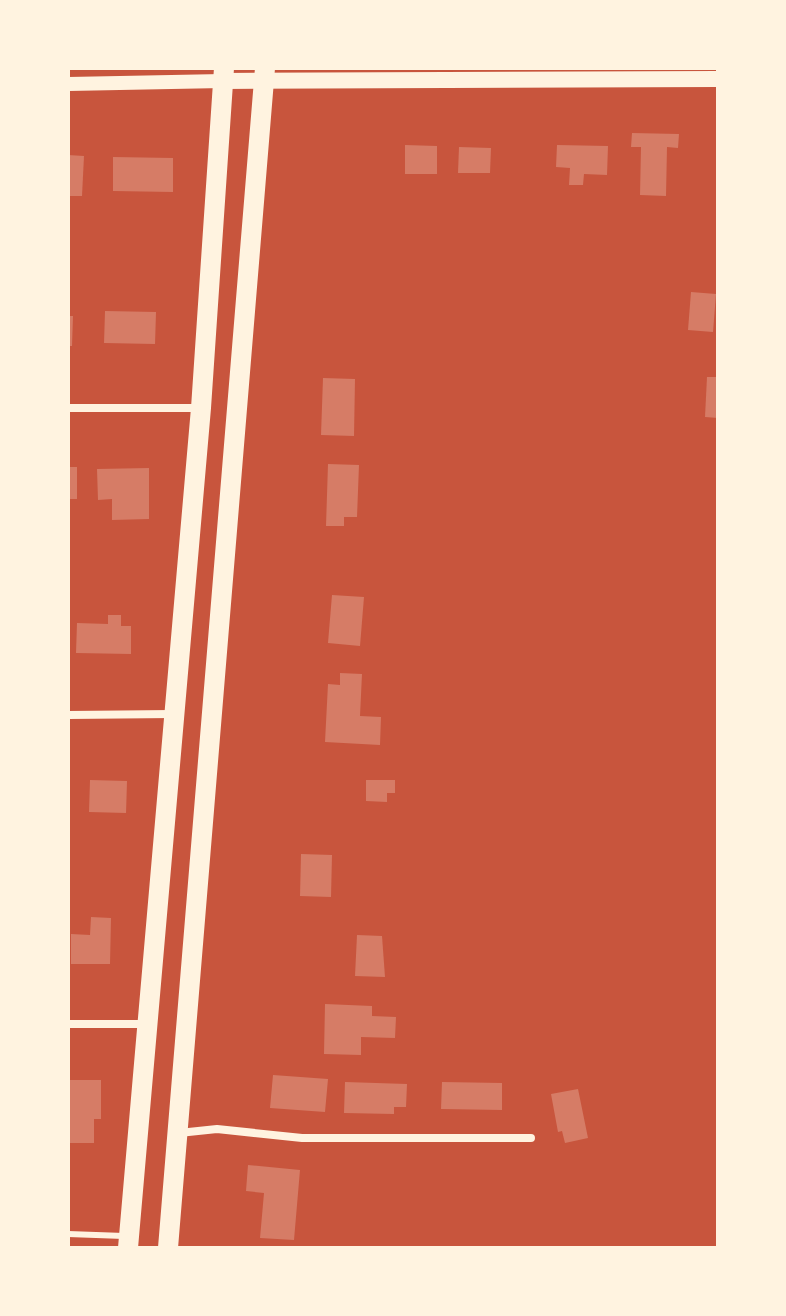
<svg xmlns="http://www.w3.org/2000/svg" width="786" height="1316" font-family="'Archivo Narrow',sans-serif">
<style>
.building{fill:#d67c66}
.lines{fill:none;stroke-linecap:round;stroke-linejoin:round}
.service{stroke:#fff3e0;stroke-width:6}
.minor{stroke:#fff3e0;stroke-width:8}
.tertiary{stroke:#fff3e0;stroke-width:14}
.secondary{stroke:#fff3e0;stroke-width:16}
.primary{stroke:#fff3e0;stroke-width:20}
</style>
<rect width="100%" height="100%" fill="#c8553d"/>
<!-- building -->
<g class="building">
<polygon points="632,133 679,134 678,148 667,147 666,196 640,195 641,147 631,147"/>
<polygon points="405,145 437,146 437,174 405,174"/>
<polygon points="557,145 608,146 607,175 584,174 583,185 569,185 570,168 556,167"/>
<polygon points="459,147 491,148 490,173 458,173"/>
<polygon points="68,155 84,156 82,196 68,196"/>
<polygon points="113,157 173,158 173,192 113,191"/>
<polygon points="691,292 716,294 713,332 688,330"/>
<polygon points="105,311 156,312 155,344 104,343"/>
<polygon points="68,316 73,316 72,346 68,346"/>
<polygon points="707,377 718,377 718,418 705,417"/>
<polygon points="323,378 355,379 354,436 321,435"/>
<polygon points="328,464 359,465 357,517 344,517 344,526 326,526"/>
<rect x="68" y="467" width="9" height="32"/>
<polygon points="149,468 149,519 112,520 112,499 98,500 97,469"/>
<polygon points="332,595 364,597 360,646 328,643"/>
<polygon points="108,615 121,615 121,626 131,626 131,654 76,653 77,623 108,624"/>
<polygon points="340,673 362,674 360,716 381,717 380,745 325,742 328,684 340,685"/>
<polygon points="90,780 127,781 126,813 89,812"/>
<polygon points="366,780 395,780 395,793 387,793 387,802 366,801"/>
<polygon points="301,854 332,855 331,897 300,896"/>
<polygon points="91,917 111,918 110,964 71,964 71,934 90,935"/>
<polygon points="357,935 382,936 385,977 355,976"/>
<polygon points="325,1004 372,1006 372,1016 396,1017 395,1038 361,1037 361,1055 324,1054"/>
<polygon points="273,1075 328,1079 325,1112 270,1108"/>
<polygon points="68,1080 101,1080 101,1119 94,1119 94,1143 68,1143"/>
<polygon points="345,1082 407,1084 406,1107 394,1107 394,1114 344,1113"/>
<polygon points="442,1082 502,1083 502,1110 441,1109"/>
<polygon points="578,1089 588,1138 565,1143 562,1131 558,1132 551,1094"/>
<polygon points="248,1165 300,1170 294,1240 260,1238 264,1193 246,1191"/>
</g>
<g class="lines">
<!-- service -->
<polyline class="service" points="68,1234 124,1236"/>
<!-- minor -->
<g class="minor">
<polyline points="68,408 199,408"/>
<polyline points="68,715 173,714"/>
<polyline points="68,1024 147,1024"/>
<polyline points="179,1133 217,1129 302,1138 531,1138"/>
</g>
<!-- tertiary -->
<polyline class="tertiary" points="68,84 223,81"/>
<!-- secondary -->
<polyline class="secondary" points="223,81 718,79"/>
<!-- primary -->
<g class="primary">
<polyline points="128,1248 201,408 224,68"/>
<polyline points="168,1248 265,68"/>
</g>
</g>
<!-- border -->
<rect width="786" height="1316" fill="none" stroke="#fff3e0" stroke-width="140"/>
</svg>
